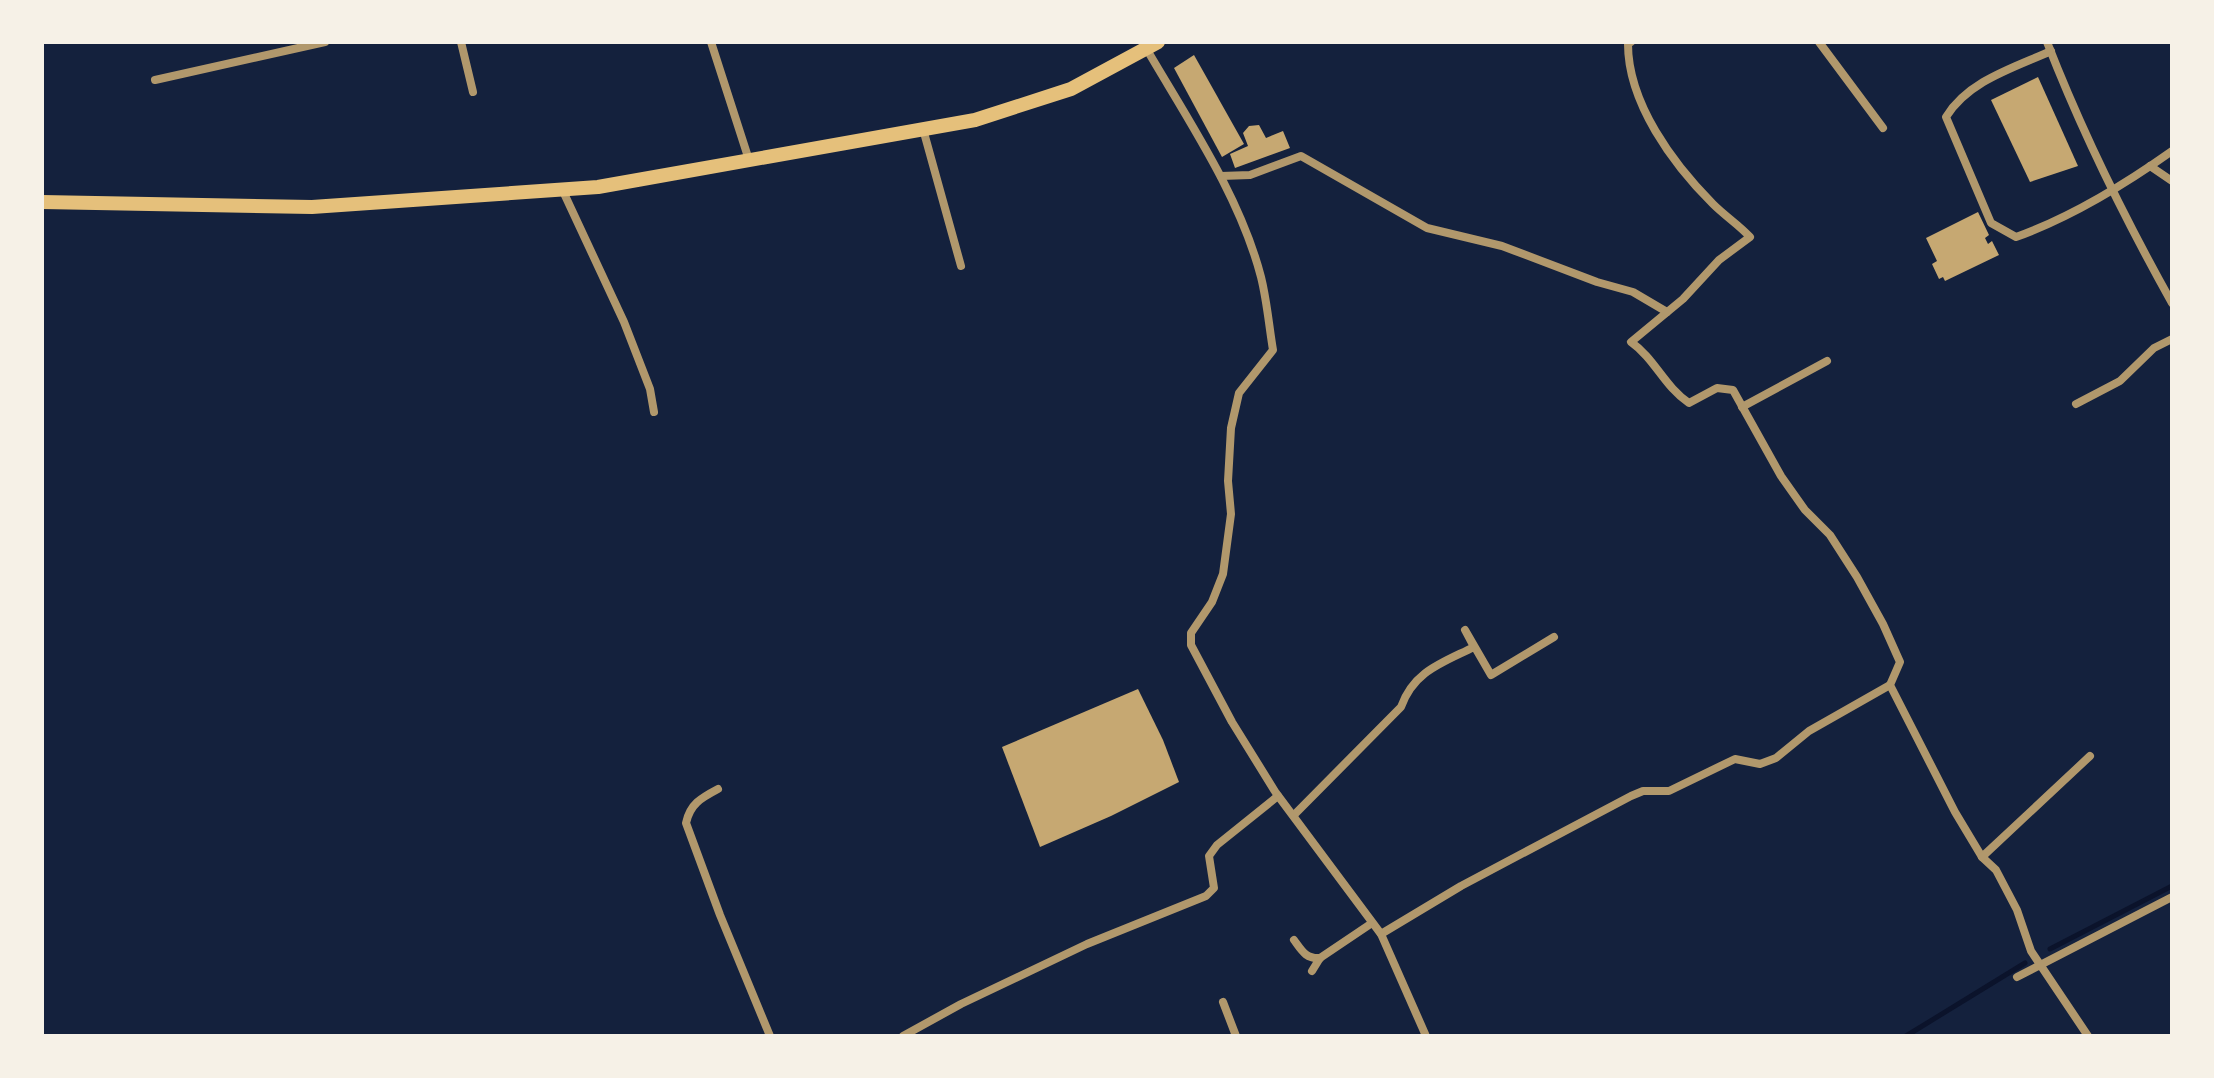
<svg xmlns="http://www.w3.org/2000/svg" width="2214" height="1078" font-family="'PT Sans',sans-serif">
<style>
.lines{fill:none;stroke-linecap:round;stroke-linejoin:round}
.stream{stroke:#0b132b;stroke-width:5}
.building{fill:#c6a872}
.minor{stroke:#b1986c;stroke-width:8}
.secondary{stroke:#e5c07b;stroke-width:14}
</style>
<rect width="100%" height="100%" fill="#14213d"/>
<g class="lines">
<!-- stream -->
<g class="stream">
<polyline points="2050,949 2172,886"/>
<polyline points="1906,1036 2025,963"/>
</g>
</g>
<!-- building -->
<g class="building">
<polygon points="1194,55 1244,144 1222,157 1174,68"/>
<polygon points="2038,77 2078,166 2030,182 1991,100"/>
<polygon points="1259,125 1266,138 1283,131 1290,148 1235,168 1230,154 1248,146 1243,133 1249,126"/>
<polygon points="1978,212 1989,235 1985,238 1988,244 1992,241 1999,255 1945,281 1943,277 1939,279 1932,264 1937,261 1926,238"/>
<polygon points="1138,689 1163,740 1179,782 1111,816 1040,847 1002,747"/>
</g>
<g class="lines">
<!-- minor -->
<g class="minor">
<polyline points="461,42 473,92"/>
<polyline points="711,42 749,160"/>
<path d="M1631 42 1628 44C1628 103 1673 164 1713 204 1725 216 1739 225 1750 237L1719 260 1683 299 1631 342C1655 359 1664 386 1689 403L1717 388 1733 390 1781 476 1805 510 1830 535 1857 577 1883 624 1900 662 1890 685 1955 812 1982 857 1996 870 2017 910 2031 951 2088 1036"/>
<polyline points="1819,42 1883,128"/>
<path d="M2047 42C2082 132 2125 219 2172 303"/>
<path d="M1146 48C1188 120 1240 196 1261 277 1267 301 1269 326 1273 350L1239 393 1231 428 1228 481 1231 514 1223 574 1212 602 1191 633V645L1232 722 1276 793 1381 934 1426 1036"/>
<path d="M2051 51C2013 68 1968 81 1946 117L1991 223 2016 237C2072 217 2124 185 2172 151"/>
<polyline points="155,80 325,42"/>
<polyline points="923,129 961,266"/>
<polyline points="2150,166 2172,181"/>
<polyline points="1221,176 1250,175 1301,156 1427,228 1502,246 1597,282 1633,292 1667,312"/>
<polyline points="562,189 624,322 650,389 654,412"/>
<polyline points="2076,404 2120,381 2154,348 2172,339"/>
<polyline points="1742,407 1827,361"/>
<path d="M718 789C701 798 690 804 686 823L720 915 770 1036"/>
<path d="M1294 815 1401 707C1414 671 1442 663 1474 647L1465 630 1491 675 1554 637"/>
<polyline points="1982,857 2090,756"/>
<polyline points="1381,934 1461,886 1631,796 1643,791 1669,791 1735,759 1760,764 1776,758 1809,731 1890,685"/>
<path d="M1294 940C1302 951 1306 959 1320 958"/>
<polyline points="1312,971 1320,958 1372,923"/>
<polyline points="2017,977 2172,897"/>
<polyline points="1223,1002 1236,1036"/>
<polyline points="903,1036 961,1004 1087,944 1206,896 1214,888 1209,856 1217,845 1278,796"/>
</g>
<!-- secondary -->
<polyline class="secondary" points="42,202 312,207 598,187 975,120 1071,89 1158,42"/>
</g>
<!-- border -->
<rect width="2214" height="1078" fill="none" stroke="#f6f1e7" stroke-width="88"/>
</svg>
